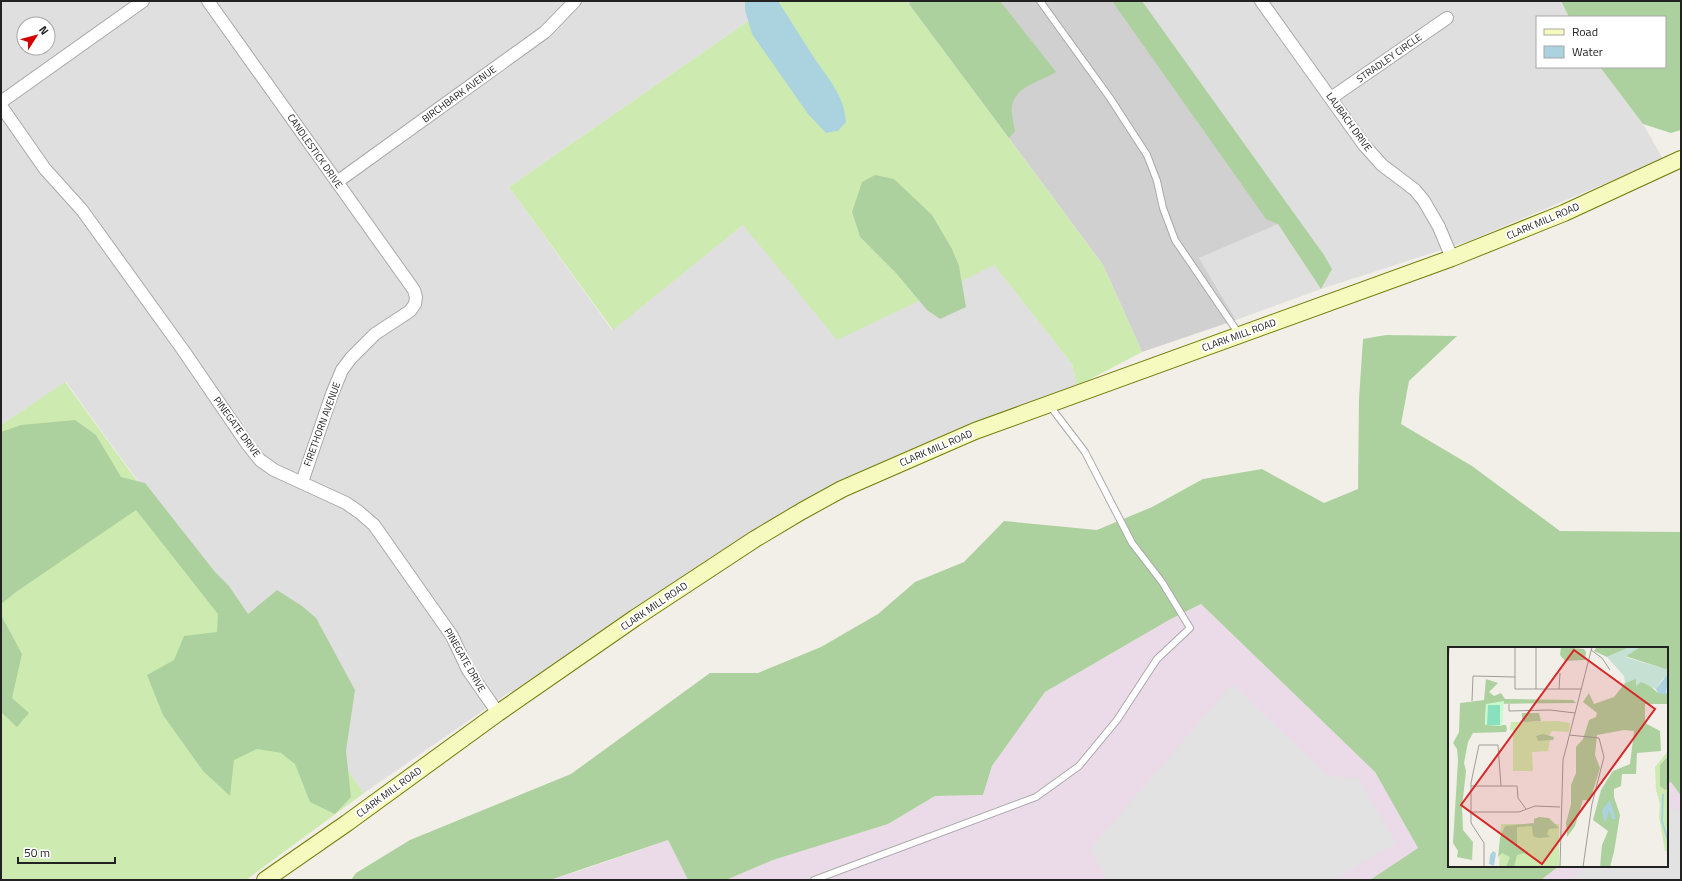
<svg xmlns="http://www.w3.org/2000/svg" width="1682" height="881" font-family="'Titillium Web',sans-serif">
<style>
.residential{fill:#e0dfdf;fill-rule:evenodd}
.industrial{fill:#ebdbe8}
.religious{fill:#d0d0d0}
.grass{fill:#cdebb0}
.forest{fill:#add19e}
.parking{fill:#e2e2e2}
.water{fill:#aad3df}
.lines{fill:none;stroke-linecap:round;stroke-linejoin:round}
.lane-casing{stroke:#a9a9a9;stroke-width:8}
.street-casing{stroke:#a9a9a9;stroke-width:14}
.secondary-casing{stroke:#707d05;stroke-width:18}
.lane{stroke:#fff;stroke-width:6}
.street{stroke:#fff;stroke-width:12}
.secondary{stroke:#f7fabf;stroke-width:16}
.labels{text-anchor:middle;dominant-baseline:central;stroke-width:4;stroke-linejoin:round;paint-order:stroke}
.street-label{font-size:10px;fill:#222;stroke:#fff}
.inset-river{fill:none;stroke:#aad3df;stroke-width:2}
.inset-road{fill:none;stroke:#9f9d99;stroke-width:1}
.view{fill:#d62828;fill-opacity:0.15;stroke:#d62828;stroke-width:2}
.inset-edge{fill:none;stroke:#222;stroke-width:2}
</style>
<rect width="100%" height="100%" fill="#f2efe9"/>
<!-- residential -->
<g class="residential">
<path d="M1 1H777L509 187 612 330 743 225 994 265 1072 364 1077 386 970 425 873 466 823 490 781 513 705 561 515 696 511 691 364 793 66 382 1 425ZM24 24H48V48H24Z"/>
<polygon points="1121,1 1561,1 1569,17 1537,17 1537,67 1600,67 1643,124 1663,159 1469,241 1321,289 1236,320 1199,258 1278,223"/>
</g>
<!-- industrial -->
<g class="industrial">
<polygon points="1201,604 1375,772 1418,848 1370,880 726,880 773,860 888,824 935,796 983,795 992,766 1045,692 1169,620"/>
<polygon points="1671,781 1681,796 1681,880 1541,880 1559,866 1667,866 1667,784"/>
<polygon points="668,840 688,880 550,880 588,868"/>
</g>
<!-- religious -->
<polygon class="religious" points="907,1 1121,1 1278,224 1199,258 1236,320 1142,352 1103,265"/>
<!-- grass -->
<g class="grass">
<polygon points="777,1 907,1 1103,265 1142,352 1077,386 1072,364 994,265 962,281 959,266 852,212 860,237 896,273 919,301 837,340 743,225 613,330 509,187"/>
<polygon points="65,382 364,793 246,880 1,880 1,425"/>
</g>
<!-- forest -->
<g class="forest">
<path d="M913 1H1000L1056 72C1042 81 1015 86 1012 106 1011 114 1014 124 1015 131L1009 138 909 4Z"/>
<polygon points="1112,1 1142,1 1324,255 1332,269 1321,289 1278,224 1266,219"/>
<polygon points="1561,1 1681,1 1681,130 1671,133 1643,124 1600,67 1665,67 1665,17 1569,17"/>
<polygon points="875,175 894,179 932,215 952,249 959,266 966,307 940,319 927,310 896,273 860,237 852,212 862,182"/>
<polygon points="1386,335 1457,336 1409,381 1401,424 1472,466 1560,531 1681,532 1681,796 1671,782 1667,784 1667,648 1449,648 1449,866 1559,866 1541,880 1370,880 1418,848 1375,772 1201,604 1169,620 1045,692 992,766 983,795 935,796 888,824 773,860 726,880 688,880 668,840 550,880 351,880 356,873 410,840 571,774 710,673 758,673 821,647 878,614 915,582 964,562 1004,521 1097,530 1152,507 1203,479 1262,469 1324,503 1358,489 1359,399 1363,339"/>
<polygon points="75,420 96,435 121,477 145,483 215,572 229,586 248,614 277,590 302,606 316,618 355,690 346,751 351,797 335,814 310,802 295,764 281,753 257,749 234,760 230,796 203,771 163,715 147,675 174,660 184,636 217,632 218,614 136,510 16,592 1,604 1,432 21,425"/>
<polygon points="1,615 22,654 12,698 29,713 17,727 1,712"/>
</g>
<!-- parking -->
<g class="parking">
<polygon points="1232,684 1328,776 1359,779 1396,843 1333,880 1107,880 1091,848"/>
<polygon points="1676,807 1681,814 1681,880 1568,880 1589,866 1667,866 1667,813"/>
</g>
<!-- water -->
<path class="water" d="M745 1H778C790 19 801 38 813 56 828 79 844 94 846 122L838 131 826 133 808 114 752 34 745 10Z"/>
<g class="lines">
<defs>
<g id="lane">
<polyline points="1040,1 1110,98 1147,155 1157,181 1163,208 1175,240 1239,334"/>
<polyline points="814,880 1036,797 1079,766 1117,720 1157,659 1190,628 1162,582 1132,543 1085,452 1050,406"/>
</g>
<g id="street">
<polyline points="208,1 414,290 416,297 415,304 410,311 375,334 351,358 342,370 332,394 302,482"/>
<polyline points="1261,1 1364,145 1382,165 1415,190 1424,201 1439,227 1452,258"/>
<polyline points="1331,98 1447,18"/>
<polyline points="1,102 143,1"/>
<polyline points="1,106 45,169 82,210 183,350 248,445 260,460 274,470 346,503 359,512 374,525 452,636 468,670 498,713"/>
<polyline points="337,182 545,32 575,1"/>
</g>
<polyline id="secondary" points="265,880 347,823 498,713 635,618 755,539 802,511 842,489 975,431 1452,258 1564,213 1681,159"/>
</defs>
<!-- lane casing -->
<use href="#lane" class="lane-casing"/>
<!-- street casing -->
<use href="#street" class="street-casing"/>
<!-- secondary casing -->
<use href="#secondary" class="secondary-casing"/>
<!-- lane -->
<use href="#lane" class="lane"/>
<!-- street -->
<use href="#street" class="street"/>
<!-- secondary -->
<use href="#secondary" class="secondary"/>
</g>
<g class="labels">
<!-- street labels -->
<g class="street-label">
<text transform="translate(1389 58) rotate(-35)">STRADLEY CIRCLE</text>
<text transform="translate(459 94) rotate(-36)">BIRCHBARK AVENUE</text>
<text transform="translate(1349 122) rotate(54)">LAUBACH DRIVE</text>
<text transform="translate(315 151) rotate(55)">CANDLESTICK DRIVE</text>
<text transform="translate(1543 221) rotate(-23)">CLARK MILL ROAD</text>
<text transform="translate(1239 335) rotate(-20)">CLARK MILL ROAD</text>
<text transform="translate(322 424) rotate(-70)">FIRETHORN AVENUE</text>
<text transform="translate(237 427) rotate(54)">PINEGATE DRIVE</text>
<text transform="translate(936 448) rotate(-23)">CLARK MILL ROAD</text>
<text transform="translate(654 606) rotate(-34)">CLARK MILL ROAD</text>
<text transform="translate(465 660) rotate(60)">PINEGATE DRIVE</text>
<text transform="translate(389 792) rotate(-36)">CLARK MILL ROAD</text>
</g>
</g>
<!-- overview -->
<g transform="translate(1448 647)">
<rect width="220" height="220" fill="#f2efe9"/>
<path d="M111 74 122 76 121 85 104 84 98 94 102 93 100 104 84 105 85 124H65V83H62L63 75ZM220 104V109L212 118 217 143 220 142V204H217L211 170 212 157 208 143 207 120ZM53 177H111V220H51Z" fill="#cdebb0"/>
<path d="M113 0 136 2 138 5 137 13 117 14 112 8ZM149 0H182L159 10 146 4ZM192 0H220V23L177 9ZM188 31 201 38 210 46H220V57H197V76L212 84 213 104 189 106 188 127H174L173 139 166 142V150L172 168 166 205 162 220H152L154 198 160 184 145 173 153 143 161 130 165 124 182 117 186 84 176 83 149 88 147 108 152 121 142 154 135 153 127 179 119 190 118 176 123 157V138L128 126V100L135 92 141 73 148 70 149 66 135 55 141 46 146 57 166 50 177 36ZM38 32 50 36 41 45 46 49 53 46 57 52 125 53 128 56 38 57 37 78H58L59 82 58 85 25 86 20 95 16 116 18 124 14 160 15 183 25 195 24 213 9 210 10 204 5 196 10 113 9 102 5 96 11 85 12 56 36 53ZM74 66H91L93 74 74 75ZM95 87 106 90 105 93 90 94 88 89ZM220 109V142L217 143 212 139V118ZM91 170 101 171 111 181 101 182 99 187 102 190 90 191 85 189 84 179 69 180V199L81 205 69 208 66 220H58L62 210 54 206 50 210 52 191 57 179 86 176V172Z" fill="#add19e"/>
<path d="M182 0H192L177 10 220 23V30L215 31 208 42 193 35 188 39V32L177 36 176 29 159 10Z" fill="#c6e0d4"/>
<path d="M56 54 54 79 37 78 38 57Z" fill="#c8facc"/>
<path d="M40 58H52V78H39Z" fill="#88e0be"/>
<path d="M218 29 220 30 218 48 210 46 208 42ZM162 153 168 172H164L161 163 158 174H156L154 163ZM45 204 48 206 46 219 41 217 42 208Z" fill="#aad3df"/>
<path class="inset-river" d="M215 147 214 174 220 194"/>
<path class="inset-road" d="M67 0V42H134M143 3 154 11 162 23M0 22 1 0M88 42V0M111 42 112 26M24 54 25 29 67 30M61 57V64L102 63 127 66M121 88 151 91 156 110 144 157 135 220M23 139H69L70 151 78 162M23 165H71L87 159 112 160M36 220V196L23 176V136L31 98H50L53 139M112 220 115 113 144 0"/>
<path class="view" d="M126 3 207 62 94 217 13 158Z"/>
<rect width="220" height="220" class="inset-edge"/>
</g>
<!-- border -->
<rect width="1682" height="881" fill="none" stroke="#222222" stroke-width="4"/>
<!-- legend -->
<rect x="1536" y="16" width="130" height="52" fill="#ffffff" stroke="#a7a7a7"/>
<rect x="1544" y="29" width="20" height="6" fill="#f7fabf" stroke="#a7a7a7"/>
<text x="1572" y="36" font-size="12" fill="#222222">Road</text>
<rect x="1544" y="46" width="20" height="12" fill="#aad3df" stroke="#a7a7a7"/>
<text x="1572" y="56" font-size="12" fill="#222222">Water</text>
<!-- north arrow -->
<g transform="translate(36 36) rotate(54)"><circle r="19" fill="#ffffff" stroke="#a7a7a7"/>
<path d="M0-3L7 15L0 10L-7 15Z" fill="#d40000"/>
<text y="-6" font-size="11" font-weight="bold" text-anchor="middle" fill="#222222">N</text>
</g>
<!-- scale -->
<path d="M18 857v6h97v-6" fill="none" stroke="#222222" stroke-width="2"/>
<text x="24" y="857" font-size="12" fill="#222222" stroke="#ffffff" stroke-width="3" paint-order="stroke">50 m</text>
</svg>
